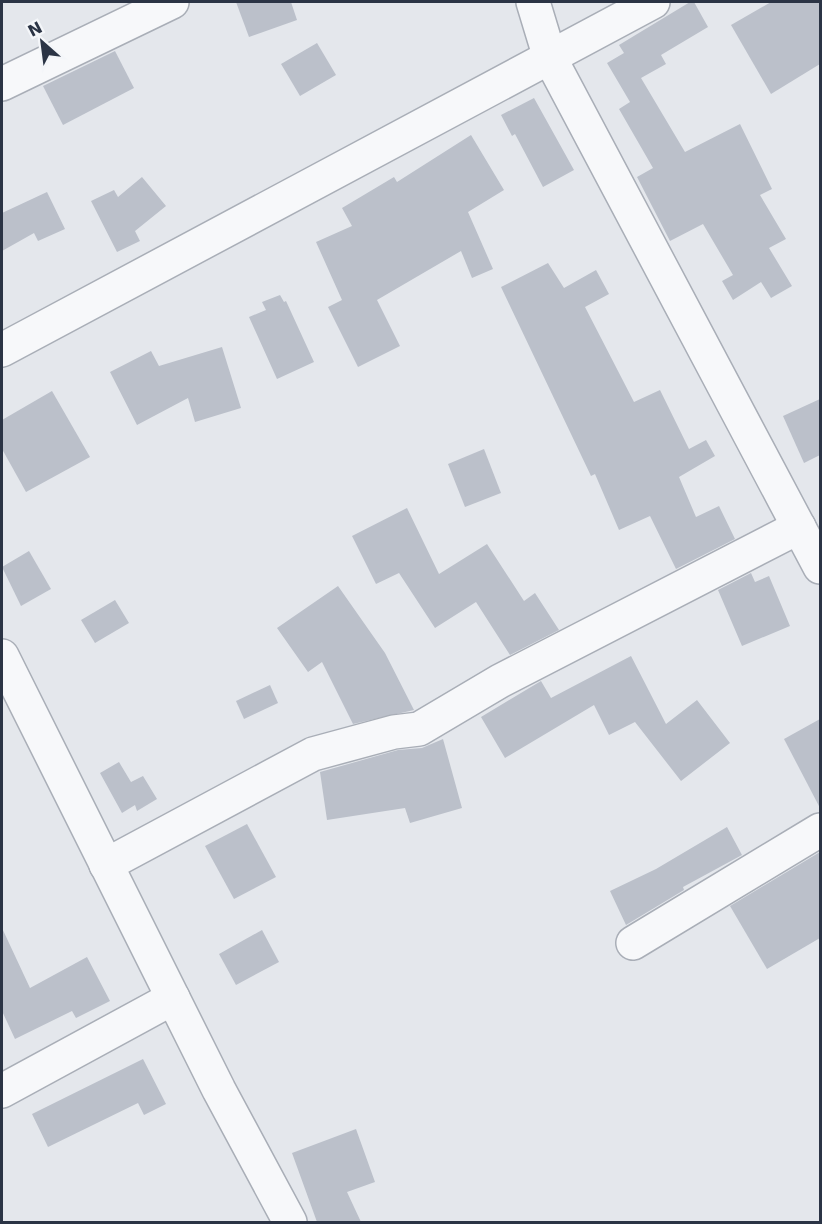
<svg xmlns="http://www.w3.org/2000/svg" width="822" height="1224" font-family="'DejaVu Sans',sans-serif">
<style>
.building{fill:#bbc0ca}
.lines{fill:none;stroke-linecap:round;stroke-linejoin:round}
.minor-casing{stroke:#a9aeb7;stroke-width:36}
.minor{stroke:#f7f8fa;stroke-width:33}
</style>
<rect width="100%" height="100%" fill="#e4e7ec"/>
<!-- building -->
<g class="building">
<polygon points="236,2 291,2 297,20 249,37"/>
<polygon points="690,2 694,2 708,27 661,55 666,64 641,78 685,152 740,124 772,189 760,195 786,239 769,248 792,286 771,298 761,282 733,300 722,281 733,275 703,224 670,241 637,177 653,168 619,109 630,102 607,63 624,53 619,45"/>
<polygon points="771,2 820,2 820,64 771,94 731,25"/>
<polygon points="317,43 336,75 300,96 281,64"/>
<polygon points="115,51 134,88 63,125 43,86"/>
<polygon points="534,98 574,170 543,187 515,134 512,136 501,115"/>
<polygon points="471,135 504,190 468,212 493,269 472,278 461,251 377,300 400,346 358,367 328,307 342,300 316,242 352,226 342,208 394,177 397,182"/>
<polygon points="142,177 166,206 135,231 140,241 117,252 91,201 114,190 118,197"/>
<polygon points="47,192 65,229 38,241 34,233 2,251 2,213"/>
<polygon points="548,263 564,288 596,270 609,294 585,307 634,402 660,390 689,449 706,440 715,456 679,477 696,517 719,506 735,539 676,569 650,516 619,530 595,474 591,476 501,287"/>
<polygon points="280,295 284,302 286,301 314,362 277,379 249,317 266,310 262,302"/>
<polygon points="222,347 241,408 195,422 188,398 137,425 110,372 151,351 159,366"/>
<polygon points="52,391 90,457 26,492 2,449 2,420"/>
<polygon points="820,399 820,455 804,463 783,416"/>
<polygon points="484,449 501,493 465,507 448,464"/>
<polygon points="407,508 439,574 487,544 524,601 535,593 559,630 510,655 476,602 435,628 399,573 376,584 352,536"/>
<polygon points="29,551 51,589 21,606 2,567"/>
<polygon points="751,573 755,582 769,576 790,626 742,646 718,590"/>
<polygon points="338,586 385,653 414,710 353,724 322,662 308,672 277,628"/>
<polygon points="115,600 129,623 95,643 81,620"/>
<polygon points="631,656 666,724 697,700 730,743 681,781 635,722 609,735 594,705 505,758 481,717 541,681 551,698"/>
<polygon points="270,685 278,703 244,719 236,701"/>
<polygon points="820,719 820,808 784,739"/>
<polygon points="443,739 462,808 410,823 405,808 327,820 320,772 398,750 422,748"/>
<polygon points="119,762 131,782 143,776 157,799 137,811 135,805 122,813 100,773"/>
<polygon points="247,824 276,877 234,899 205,846"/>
<polygon points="727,827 742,855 683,887 684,890 626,925 610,891 656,869"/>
<polygon points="820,852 820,938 767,969 730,906"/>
<polygon points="2,928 30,988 87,957 110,1001 76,1018 72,1011 15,1039 2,1011"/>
<polygon points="262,930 279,962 236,985 219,954"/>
<polygon points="143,1059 166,1104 144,1115 138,1103 48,1147 32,1114"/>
<polygon points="356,1129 375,1182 347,1192 361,1222 317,1222 292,1153"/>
</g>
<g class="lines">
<defs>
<g id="minor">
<polyline points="533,2 550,58 820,567"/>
<polyline points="2,84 172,2"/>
<polyline points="2,350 653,2"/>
<polyline points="2,656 219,1090 290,1222"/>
<polyline points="106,865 313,754 394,732 419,729 500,681 799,527"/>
<polyline points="633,943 820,830"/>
<polyline points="2,1091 173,998"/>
</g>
</defs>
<!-- minor casing -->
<use href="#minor" class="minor-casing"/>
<!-- minor -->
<use href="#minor" class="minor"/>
</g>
<!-- border -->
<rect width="822" height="1224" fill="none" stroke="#2b3445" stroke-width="6"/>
<!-- north arrow -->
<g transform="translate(42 42) rotate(332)" stroke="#f4f6f9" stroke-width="4.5" paint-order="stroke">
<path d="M0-4.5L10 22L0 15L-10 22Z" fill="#2b3445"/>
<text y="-9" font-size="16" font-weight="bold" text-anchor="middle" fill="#2b3445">N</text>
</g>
</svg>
